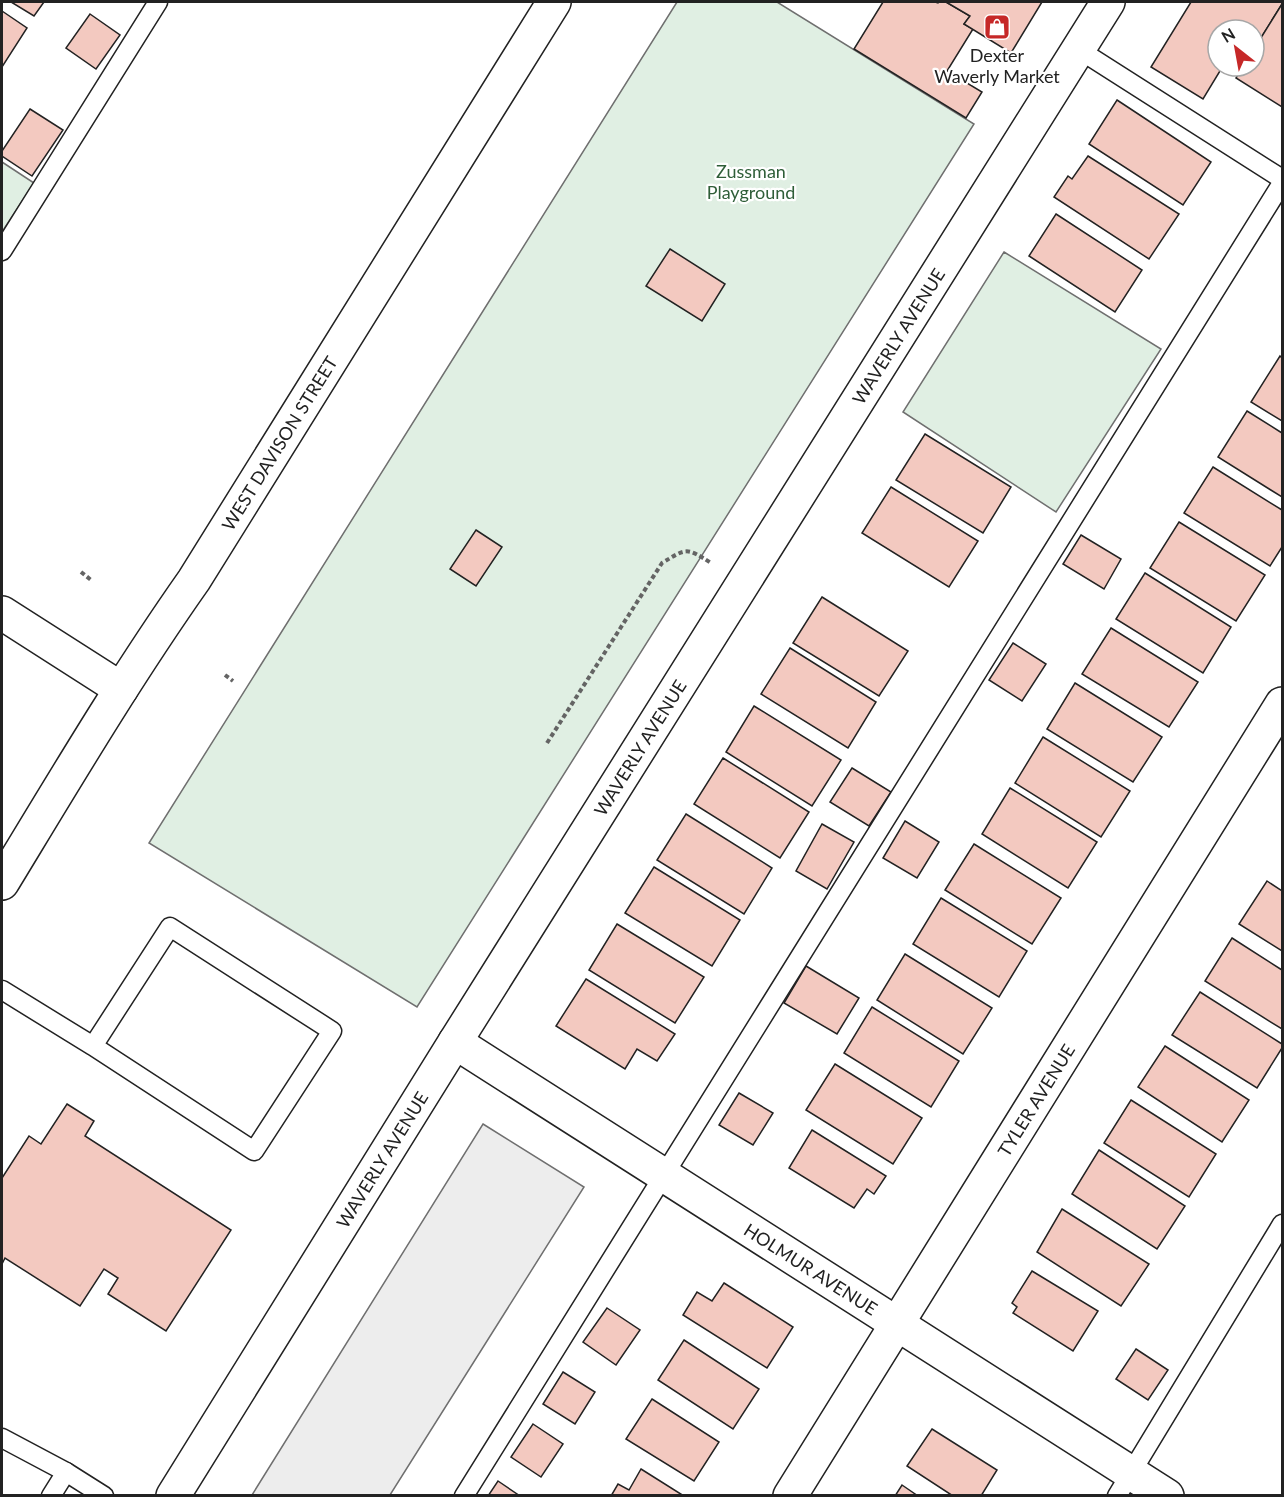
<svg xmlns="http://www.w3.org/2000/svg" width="1284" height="1497" font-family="Lato,sans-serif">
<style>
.green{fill:#e0efe3;stroke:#6f6f6f;stroke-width:1.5}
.parking{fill:#ededed;stroke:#6f6f6f;stroke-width:1.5}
.building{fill:#f3c9c0;stroke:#222;stroke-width:1.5}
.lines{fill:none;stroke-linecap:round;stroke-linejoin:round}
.service-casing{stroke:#222;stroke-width:21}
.minor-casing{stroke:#222;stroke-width:36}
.trunk-casing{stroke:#222;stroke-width:36}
.path{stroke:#646464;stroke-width:4;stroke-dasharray:4.5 3;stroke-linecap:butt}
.service{stroke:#fff;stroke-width:18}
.minor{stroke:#fff;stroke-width:33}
.trunk{stroke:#fff;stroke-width:33}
.labels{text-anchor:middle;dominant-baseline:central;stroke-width:4.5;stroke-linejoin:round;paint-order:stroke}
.poi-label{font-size:18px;fill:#222;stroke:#fff}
.park-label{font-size:18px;fill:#2f5e38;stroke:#fff}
.street-label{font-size:18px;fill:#222;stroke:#fff}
</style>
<rect width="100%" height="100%" fill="#fff"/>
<!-- green -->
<g class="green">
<polygon points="677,2 777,2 974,124 417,1007 149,843"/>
<polygon points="2,162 34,183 2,232"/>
<polygon points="1004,252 1161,349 1056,512 903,412"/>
</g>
<!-- parking -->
<polygon class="parking" points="483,1124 584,1187 390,1495 252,1495"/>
<!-- building -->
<g class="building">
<polygon points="11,2 44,2 34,16"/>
<polygon points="883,2 935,2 938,3 939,2 946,2 970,16 964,24 973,29 947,71 982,92 966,118 854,49"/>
<polygon points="946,2 1042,2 1011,53 964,24 970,16"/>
<polygon points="1191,2 1282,2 1282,4 1254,49 1254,30 1218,30 1218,66 1223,66 1203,99 1151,67"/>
<polygon points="1282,4 1282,107 1236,78 1243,66 1254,66 1254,49"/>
<polygon points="2,11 27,28 2,67"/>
<polygon points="90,14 120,35 96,69 66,48"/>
<polygon points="1117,100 1211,162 1183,205 1089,144"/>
<polygon points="30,109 63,130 32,176 2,156 2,151"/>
<polygon points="1088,156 1179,214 1149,259 1054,197 1068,176 1072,179"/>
<polygon points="1056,214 1142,270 1115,312 1029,256"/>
<polygon points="670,249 725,284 702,321 646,286"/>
<polygon points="1280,356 1282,358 1282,421 1251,402"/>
<polygon points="1247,411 1282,433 1282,497 1218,457"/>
<polygon points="925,434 1011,487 983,533 896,480"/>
<polygon points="1213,467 1282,510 1282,547 1270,566 1184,513"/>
<polygon points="891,487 978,541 949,587 862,533"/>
<polygon points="1179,522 1265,575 1236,621 1150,568"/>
<polygon points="476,530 502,547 476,586 450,569"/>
<polygon points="1081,535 1121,559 1104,589 1063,564"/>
<polygon points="1145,573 1231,627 1203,673 1116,619"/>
<polygon points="822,597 908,651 879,696 793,643"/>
<polygon points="1111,628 1198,682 1169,727 1082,674"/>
<polygon points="1013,643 1046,664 1022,701 989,680"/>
<polygon points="790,648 876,702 848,748 761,694"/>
<polygon points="1075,683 1162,737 1133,782 1047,729"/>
<polygon points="754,706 841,760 812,806 726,752"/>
<polygon points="1043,737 1130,791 1101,837 1015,783"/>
<polygon points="723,758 809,812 780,858 694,804"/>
<polygon points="852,768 891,792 869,826 830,802"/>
<polygon points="1010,788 1097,842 1068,888 982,834"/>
<polygon points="686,814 772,868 744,914 657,860"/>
<polygon points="905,821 939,842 917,878 883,858"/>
<polygon points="822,824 854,842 827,889 796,871"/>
<polygon points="974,844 1061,898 1032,944 945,890"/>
<polygon points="654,867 740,920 712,966 625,913"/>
<polygon points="1267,881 1282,891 1282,951 1239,924"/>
<polygon points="941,898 1027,951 999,997 913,944"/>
<polygon points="617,924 704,977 675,1023 589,970"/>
<polygon points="1232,938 1282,970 1282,1029 1205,981"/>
<polygon points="905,954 992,1008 963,1054 877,1000"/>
<polygon points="806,966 859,998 837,1034 784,1003"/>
<polygon points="586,979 675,1034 657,1061 637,1049 625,1069 556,1026"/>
<polygon points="1200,992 1282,1044 1282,1048 1257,1088 1172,1035"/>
<polygon points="872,1007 959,1061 931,1107 844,1053"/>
<polygon points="1165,1046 1249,1100 1222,1142 1138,1087"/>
<polygon points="835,1064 922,1118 893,1164 806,1110"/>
<polygon points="739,1093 773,1113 753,1145 719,1125"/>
<polygon points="1131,1100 1216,1154 1189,1197 1104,1143"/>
<polygon points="67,1104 94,1121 85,1136 231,1230 166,1331 108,1294 118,1278 104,1269 80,1306 5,1258 2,1264 2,1178 29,1136 41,1144"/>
<polygon points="812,1130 886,1176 874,1194 867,1189 854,1208 789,1168"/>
<polygon points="1099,1150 1185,1206 1157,1249 1072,1194"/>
<polygon points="1062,1209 1149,1264 1121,1306 1037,1252"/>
<polygon points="1032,1271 1098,1311 1073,1351 1013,1313 1017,1307 1012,1303"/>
<polygon points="724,1283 793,1327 767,1368 683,1315 697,1292 712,1301"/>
<polygon points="607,1308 640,1330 616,1365 583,1342"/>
<polygon points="684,1340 759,1389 733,1429 658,1380"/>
<polygon points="1136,1349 1168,1370 1148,1400 1116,1379"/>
<polygon points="563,1372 595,1392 575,1424 543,1404"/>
<polygon points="652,1399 719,1442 694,1481 626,1439"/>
<polygon points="533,1424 563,1444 541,1477 511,1457"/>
<polygon points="932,1429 997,1470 981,1496 953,1496 907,1466"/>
<polygon points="641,1469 684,1496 611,1496 618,1484 629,1490"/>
<polygon points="498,1481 520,1496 488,1496"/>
<polygon points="902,1485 918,1496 895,1496"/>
</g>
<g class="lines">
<defs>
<g id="service">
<polyline points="1078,49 1282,179"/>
<polyline points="2,251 158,2"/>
<polyline points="2,990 93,1046 254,1151 332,1031 170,927 93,1046"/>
<polyline points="2,1438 66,1472"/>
<polyline points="51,1496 66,1472 104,1496"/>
<polyline points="464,1496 1282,183"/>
<polyline points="1117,1496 1282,1224"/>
</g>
<g id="minor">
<polyline points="2,613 121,689"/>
<path id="s1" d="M455 1042 1167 1496"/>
<path id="s2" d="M173 1496 455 1042 1108 2"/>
<path id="s3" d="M790 1496 1282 704"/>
</g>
<g id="trunk">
<path id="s4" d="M2 883C64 781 125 678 194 580L554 2"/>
</g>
</defs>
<!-- service casing -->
<use href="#service" class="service-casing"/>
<!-- minor casing -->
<use href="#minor" class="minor-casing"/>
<!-- trunk casing -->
<use href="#trunk" class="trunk-casing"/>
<!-- path -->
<g class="path">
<polyline points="81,572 91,580"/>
<polyline points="225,675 233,681"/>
<path d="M547 743 662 563C687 548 686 547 711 563"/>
</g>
<!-- service -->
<use href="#service" class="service"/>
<!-- minor -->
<use href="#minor" class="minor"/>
<!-- trunk -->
<use href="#trunk" class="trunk"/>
</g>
<!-- icons -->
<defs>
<symbol id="shop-square" viewBox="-11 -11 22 22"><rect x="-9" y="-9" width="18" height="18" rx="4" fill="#c62828" stroke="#fff"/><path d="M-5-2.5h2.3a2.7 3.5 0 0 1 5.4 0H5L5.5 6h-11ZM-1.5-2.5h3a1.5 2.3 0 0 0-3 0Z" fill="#fff"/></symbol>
</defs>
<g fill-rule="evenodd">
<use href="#shop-square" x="982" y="12" width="30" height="30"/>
</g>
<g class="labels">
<!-- poi labels -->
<g class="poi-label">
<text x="997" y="55">Dexter<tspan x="997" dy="21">Waverly Market</tspan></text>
</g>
<!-- park labels -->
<g class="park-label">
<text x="751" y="171">Zussman<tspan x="751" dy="21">Playground</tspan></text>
</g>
<!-- street labels -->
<g class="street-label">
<text stroke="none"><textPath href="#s2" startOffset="1368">WAVERLY AVENUE</textPath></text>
<text stroke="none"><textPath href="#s4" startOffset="520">WEST DAVISON STREET</textPath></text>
<text stroke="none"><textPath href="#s2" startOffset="882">WAVERLY AVENUE</textPath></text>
<text stroke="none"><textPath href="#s3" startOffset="466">TYLER AVENUE</textPath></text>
<text stroke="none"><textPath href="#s2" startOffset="396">WAVERLY AVENUE</textPath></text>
<text stroke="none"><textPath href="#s1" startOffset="422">HOLMUR AVENUE</textPath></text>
</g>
</g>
<!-- border -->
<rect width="1284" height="1497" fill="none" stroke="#222222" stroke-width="6"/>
<!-- north arrow -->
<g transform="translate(1236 48) rotate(329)"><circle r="28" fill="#ffffff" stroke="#a7a7a7" stroke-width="1.5"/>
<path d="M0-4.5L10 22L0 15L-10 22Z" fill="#c62828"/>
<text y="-9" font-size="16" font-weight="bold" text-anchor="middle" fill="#222222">N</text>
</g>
</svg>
